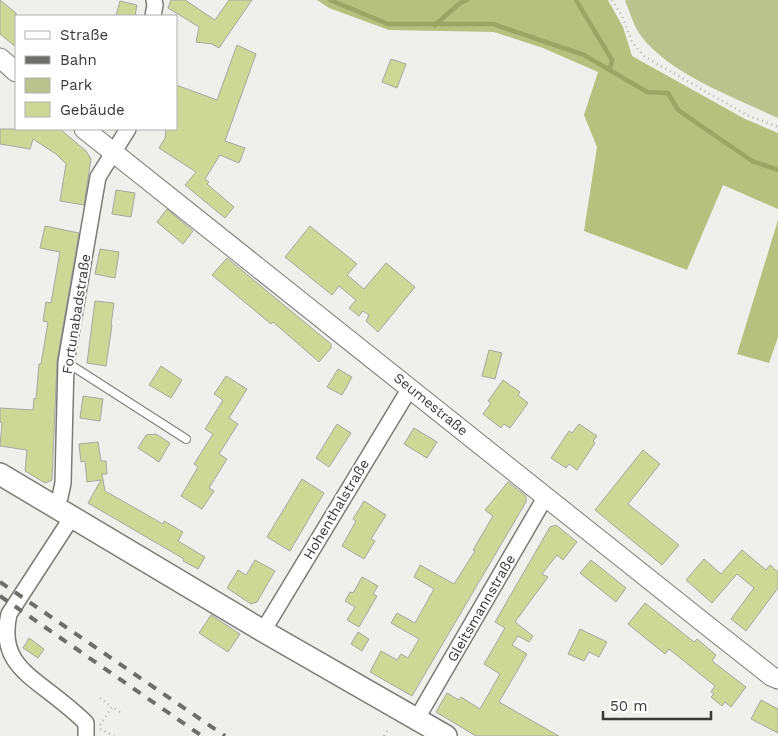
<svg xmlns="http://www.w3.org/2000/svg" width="778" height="736" font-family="'Work Sans',sans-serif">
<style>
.green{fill:#bac28e}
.forest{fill:#b6c07f}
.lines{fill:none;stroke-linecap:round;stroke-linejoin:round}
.stream{stroke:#9ba565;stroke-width:4.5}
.building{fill:#ced896;stroke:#a6a7a2}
.service-casing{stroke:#7b7c78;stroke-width:10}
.minor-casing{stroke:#7b7c78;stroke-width:18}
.tertiary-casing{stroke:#7b7c78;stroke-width:21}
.secondary-casing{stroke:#7b7c78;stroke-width:24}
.path{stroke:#b3b4b0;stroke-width:2.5;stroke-dasharray:1 4;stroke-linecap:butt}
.service{stroke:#fff;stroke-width:8}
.minor{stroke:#fff;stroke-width:15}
.tertiary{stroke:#fff;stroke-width:19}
.secondary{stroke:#fff;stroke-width:21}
.rail{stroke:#6d6e6b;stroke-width:4;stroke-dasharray:9 9;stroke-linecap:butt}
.labels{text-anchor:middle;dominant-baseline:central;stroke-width:4;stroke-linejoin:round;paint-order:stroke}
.street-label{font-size:14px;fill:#393a38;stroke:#fff}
</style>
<rect width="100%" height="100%" fill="#eff0eb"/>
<!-- green -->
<path class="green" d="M626 0H778V118C734 97 671 75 641 36 634 27 630 12 625 1Z"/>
<!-- forest -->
<g class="forest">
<polygon points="317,0 608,0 623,27 632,56 745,119 778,133 778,209 723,185 687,270 584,231 597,147 584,115 598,72 543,48 494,32 389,30 329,8"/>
<polygon points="778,220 778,337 769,363 737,354"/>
</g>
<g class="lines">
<!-- stream -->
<g class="stream">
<polyline points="330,0 388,24 493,24 584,55 647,92 668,93 678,110 752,161 778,170"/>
<polyline points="576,0 612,60 610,69"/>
<polyline points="435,25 460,3 467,0"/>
</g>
</g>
<!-- building -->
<g class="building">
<polygon points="0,0 16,13 16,47 0,34"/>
<polygon points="171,0 185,0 215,20 229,0 252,0 219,48 212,44 196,42 199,27 168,8"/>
<polygon points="120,1 137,5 135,16 116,16"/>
<polygon points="237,45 256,54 225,141 245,148 239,163 220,155 205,179 209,182 207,184 234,207 225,218 185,185 196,172 159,148 165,138 166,129 176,129 176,85 217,100"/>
<polygon points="391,59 406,64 397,88 382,82"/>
<polygon points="0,129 60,129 86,151 91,159 84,205 60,201 66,164 56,154 33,139 30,149 0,144"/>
<polygon points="116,190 135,193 131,217 112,214"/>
<polygon points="167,209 193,231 183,244 157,222"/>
<polygon points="45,226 79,233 57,361 52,480 45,483 25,471 27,450 0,446 2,423 0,422 0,408 33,410 34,398 36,399 39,364 41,364 48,322 43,321 46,302 51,303 60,252 40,248"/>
<polygon points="310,226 357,264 347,275 364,289 386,263 415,287 378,332 366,321 369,315 363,311 359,316 349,308 356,300 339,286 332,295 285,257"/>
<polygon points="100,249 119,252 115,278 95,274"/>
<polygon points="227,258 331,344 331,348 319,362 273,322 271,324 212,275"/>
<polygon points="95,301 114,303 111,325 112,325 106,366 87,363"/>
<polygon points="489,350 502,353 495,379 482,376"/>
<polygon points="161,366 182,380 171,398 149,385"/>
<polygon points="338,369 352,377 342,395 327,387"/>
<polygon points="226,376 247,389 229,418 238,424 219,454 227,459 209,488 214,491 202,509 181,496 198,467 194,464 213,434 205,429 223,400 214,394"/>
<polygon points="503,380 520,392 518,395 528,403 510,428 504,424 501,428 483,414 491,403 488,401"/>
<polygon points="83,396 103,399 100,421 80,418"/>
<polygon points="337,424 351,433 329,467 316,458"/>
<polygon points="579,424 597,436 593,441 595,443 577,470 569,464 566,468 551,458 569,431 572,433"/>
<polygon points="414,428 437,442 427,458 404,444"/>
<polygon points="156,434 170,443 159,462 138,448 146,435"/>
<polygon points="98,442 101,461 106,461 107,474 102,474 105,491 163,524 164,521 183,532 178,541 205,557 198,569 183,561 184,559 88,503 101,480 87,482 85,461 81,462 79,444"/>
<polygon points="643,450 660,464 628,504 679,545 662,565 595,510"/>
<polygon points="302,479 324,493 290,551 267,537"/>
<polygon points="508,482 526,496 526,502 412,696 370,672 381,651 397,660 401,654 408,658 419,639 391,623 397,613 415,623 434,589 414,577 420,565 454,584 475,551 473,550 493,516 485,510"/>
<polygon points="364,501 386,515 371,539 375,541 364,559 342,546 356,521 353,519"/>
<polygon points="556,525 577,542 563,560 557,555 542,574 548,577 515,622 533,636 529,642 518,636 512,645 527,654 499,702 559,736 476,736 436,712 447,693 459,700 461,697 480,709 500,674 484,664 505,628 495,622 550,527"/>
<polygon points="742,550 766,570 770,565 778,572 778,588 746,631 731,619 754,588 737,574 712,603 686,580 704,559 721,574"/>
<polygon points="255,560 275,571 257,602 251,604 227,588 238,570 246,575"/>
<polygon points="591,560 626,588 616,602 580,573"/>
<polygon points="362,577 378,586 373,594 377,596 359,627 347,620 355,607 345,601 350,592 353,593"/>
<polygon points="645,603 694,642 697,639 716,655 712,661 746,687 731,707 725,702 722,706 711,697 714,694 711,692 715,686 669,649 665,654 628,624"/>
<polygon points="211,615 240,634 228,652 199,633"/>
<polygon points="580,629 607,642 599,657 589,652 584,661 568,654"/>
<polygon points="358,632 369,639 362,651 351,644"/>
<polygon points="29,638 44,649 38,658 23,648"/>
<polygon points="761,700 778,709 778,733 751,719"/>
</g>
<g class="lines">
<defs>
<polyline id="service" points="66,362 186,439"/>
<g id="minor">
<polyline points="153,16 155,5 154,0"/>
<polyline points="55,507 60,497 63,483 66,362 98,177 128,129"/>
<path d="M72 517 9 614C0 654 19 669 48 691 61 701 74 711 86 723V736"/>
<polyline points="263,631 410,388"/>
<polyline points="416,720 546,496"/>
</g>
<g id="tertiary">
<polyline points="0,58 16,72"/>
<polyline points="84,129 709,627 771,676 778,679"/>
</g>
<polyline id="secondary" points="0,474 263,631 446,736"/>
</defs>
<!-- service casing -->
<use href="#service" class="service-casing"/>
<!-- minor casing -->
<use href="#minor" class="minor-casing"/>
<!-- tertiary casing -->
<use href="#tertiary" class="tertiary-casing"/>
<!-- secondary casing -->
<use href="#secondary" class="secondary-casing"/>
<!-- path -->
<g class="path">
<polyline points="612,0 623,18 632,42 645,57 747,115 778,127"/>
<polyline points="100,698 112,707"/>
<polyline points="100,725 112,707 123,714"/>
<polyline points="100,729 114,736"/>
<polyline points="384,736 388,730"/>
</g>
<!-- service -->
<use href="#service" class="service"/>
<!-- minor -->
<use href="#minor" class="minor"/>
<!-- tertiary -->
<use href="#tertiary" class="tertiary"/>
<!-- secondary -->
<use href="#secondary" class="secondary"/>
<!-- rail -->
<g class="rail">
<polyline points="0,582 225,736"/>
<polyline points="0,596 202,736"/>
</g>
</g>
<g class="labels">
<!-- street labels -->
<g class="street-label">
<text transform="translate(76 314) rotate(-81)">Fortunabadstraße</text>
<text transform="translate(431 404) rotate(39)">Seumestraße</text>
<text transform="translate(336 509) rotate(-59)">Hohenthalstraße</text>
<text transform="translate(481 608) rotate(-60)">Gleitsmannstraße</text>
</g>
</g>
<!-- legend -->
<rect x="15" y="15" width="162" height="115" fill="#ffffff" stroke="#b0b0af"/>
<rect x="25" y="31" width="25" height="8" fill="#ffffff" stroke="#b0b0af"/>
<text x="60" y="40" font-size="15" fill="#393a38">Straße</text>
<rect x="25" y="56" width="25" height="8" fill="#6d6e6b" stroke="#b0b0af"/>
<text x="60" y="65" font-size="15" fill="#393a38">Bahn</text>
<rect x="25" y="78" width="25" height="15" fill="#bac28e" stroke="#b0b0af"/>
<text x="60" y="90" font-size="15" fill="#393a38">Park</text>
<rect x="25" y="102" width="25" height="15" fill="#ced896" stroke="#b0b0af"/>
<text x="60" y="115" font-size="15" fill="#393a38">Gebäude</text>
<!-- scale -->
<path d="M603 711v8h108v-8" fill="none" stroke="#393a38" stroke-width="2.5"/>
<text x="610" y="711" font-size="15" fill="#393a38" stroke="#ffffff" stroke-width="4" paint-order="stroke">50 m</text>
</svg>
